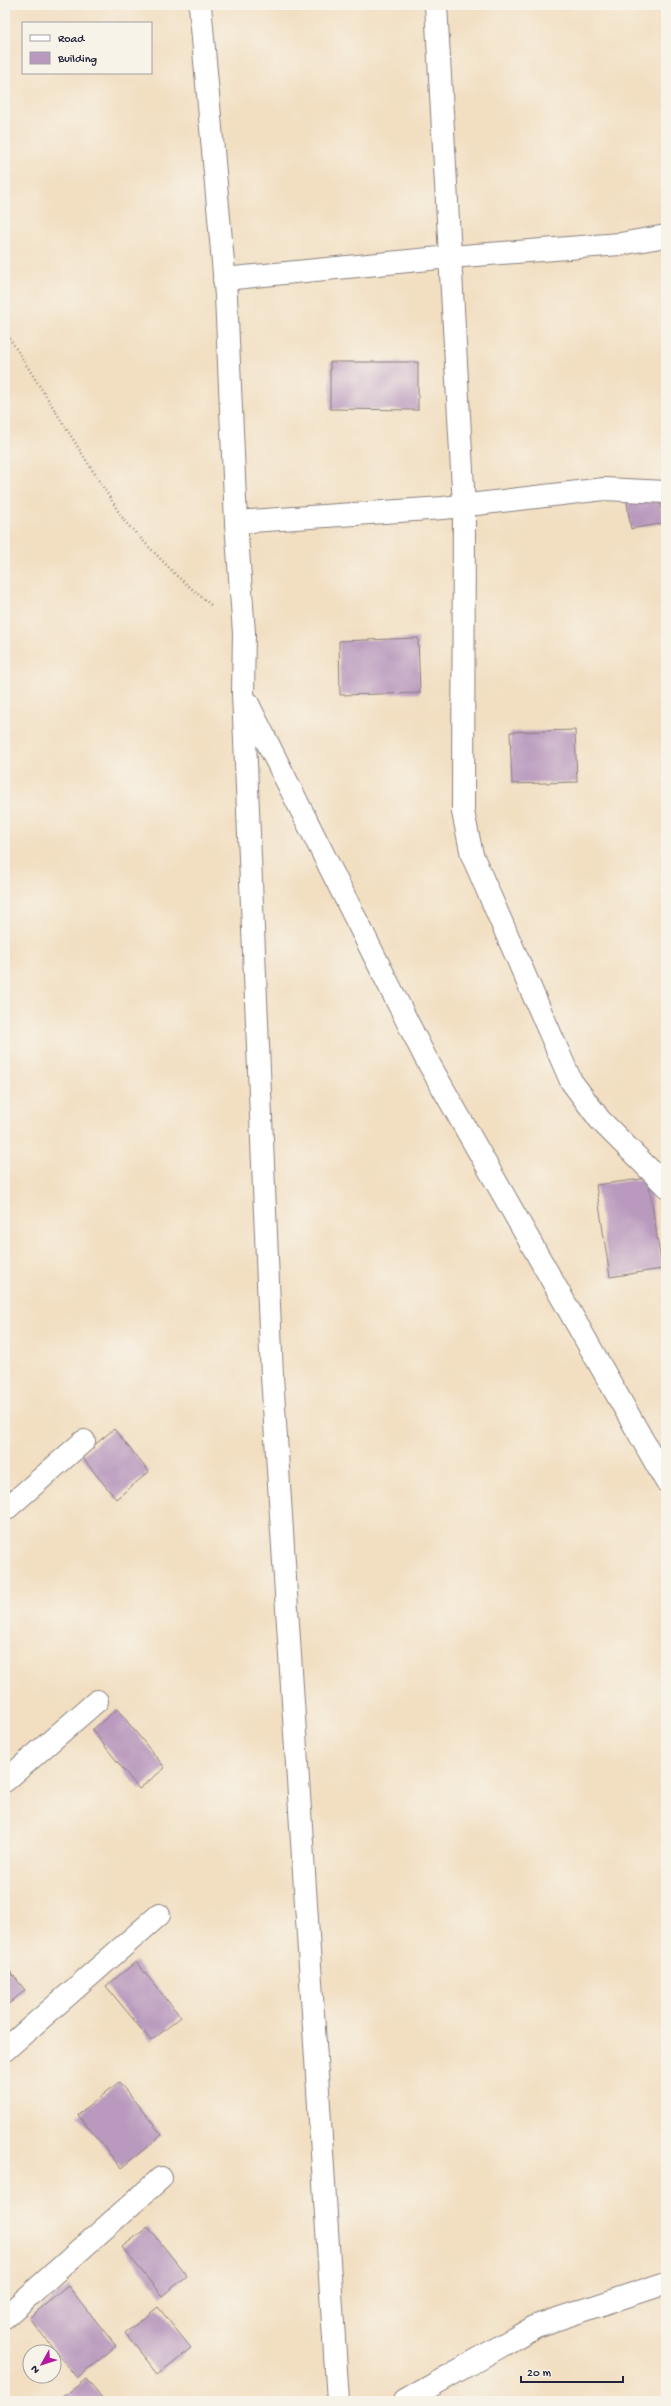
<svg xmlns="http://www.w3.org/2000/svg" width="671" height="2406" font-family="'Gochi Hand',sans-serif">
<style>
.building{fill:#b999be}
.lines{fill:none;stroke-linecap:round;stroke-linejoin:round}
.minor-casing{stroke:#8a807e;stroke-width:24}
.path{stroke:#8a807e;stroke-width:2.5;stroke-dasharray:1 3;stroke-linecap:butt}
.minor{stroke:#fff;stroke-width:22}
</style>
<rect width="100%" height="100%" fill="#f7f3e8"/>
<filter id="ink" filterUnits="userSpaceOnUse"><feTurbulence type="fractalNoise" baseFrequency=".025" numOctaves="2"/><feDisplacementMap in="SourceGraphic" scale="8" xChannelSelector="R" yChannelSelector="G"/><feConvolveMatrix kernelMatrix="1 2 1 2 8 2 1 2 1" color-interpolation-filters="sRGB"/></filter>
<filter id="wash" filterUnits="userSpaceOnUse"><feTurbulence type="fractalNoise" baseFrequency=".012" numOctaves="4" result="noise"/><feDisplacementMap in="SourceGraphic" scale="16" xChannelSelector="R" yChannelSelector="G"/><feGaussianBlur stdDeviation="0.9" result="paint"/><feColorMatrix in="noise" values="0 0 0 0 0 0 0 0 0 0 0 0 0 0 0 0 0 1.4 0 .05"/><feComposite in="paint" operator="in"/></filter>
<g filter="url(#wash)">
<rect width="100%" height="100%" fill="#f2dfc2"/>
<g id="blocks">
<!-- building -->
<g class="building">
<polygon points="330,362 418,362 418,410 330,409"/>
<polygon points="657,484 664,523 631,529 625,490"/>
<rect x="663" y="537" width="3" height="29"/>
<polygon points="418,638 420,693 340,695 339,641"/>
<polygon points="575,730 577,782 512,784 510,732"/>
<polygon points="648,1178 662,1269 610,1277 596,1185"/>
<polygon points="114,1429 149,1472 116,1499 81,1456"/>
<polygon points="117,1709 165,1768 139,1789 92,1730"/>
<polygon points="136,1962 181,2017 151,2041 106,1986"/>
<polygon points="5,1965 25,1990 5,2007"/>
<polygon points="119,2082 162,2135 121,2168 78,2115"/>
<polygon points="148,2227 187,2276 162,2296 122,2247"/>
<polygon points="68,2286 116,2346 77,2378 29,2318"/>
<polygon points="158,2307 191,2348 158,2374 125,2333"/>
<polygon points="86,2379 104,2401 58,2401"/>
</g>
</g>
</g>
<g filter="url(#ink)">
<use href="#blocks" fill-opacity="0" stroke="#8a807e" stroke-width="1"/>
<g class="lines">
<defs>
<g id="minor">
<polyline points="200,5 226,296 236,522 244,633 243,693 272,1376 338,2401"/>
<polyline points="436,5 464,506 463,812 472,855 571,1081 600,1120 666,1186"/>
<polyline points="224,279 450,257 620,244 666,236"/>
<polyline points="236,522 443,508 604,489 666,492"/>
<polyline points="247,702 424,1055 666,1481"/>
<polyline points="5,1510 84,1441"/>
<polyline points="5,1781 97,1701"/>
<polyline points="5,2050 159,1915"/>
<polyline points="5,2317 161,2178"/>
<polyline points="405,2401 536,2326 666,2283"/>
</g>
</defs>
<!-- minor casing -->
<use href="#minor" class="minor-casing"/>
<!-- path -->
<polyline class="path" points="5,331 125,522 177,576 212,606"/>
<!-- minor -->
<use href="#minor" class="minor"/>
</g>
</g>
<!-- margin -->
<rect width="671" height="2406" fill="none" stroke="#f7f3e8" stroke-width="20"/>
<!-- legend -->
<rect x="22" y="22" width="130" height="52" fill="#f7f3e8" stroke="#a29fa3"/>
<rect x="30" y="35" width="20" height="6" fill="#ffffff" stroke="#a29fa3"/>
<text x="58" y="42" font-size="12" fill="#22223b">Road</text>
<rect x="30" y="52" width="20" height="12" fill="#b999be" stroke="#a29fa3"/>
<text x="58" y="62" font-size="12" fill="#22223b">Building</text>
<!-- north arrow -->
<g transform="translate(42 2364) rotate(231)"><circle r="19" fill="#f7f3e8" stroke="#a29fa3"/>
<path d="M0-3L7 15L0 10L-7 15Z" fill="#b5179e"/>
<text y="-6" font-size="11" font-weight="bold" text-anchor="middle" fill="#22223b">N</text>
</g>
<!-- scale -->
<path d="M521 2376v6h102v-6" fill="none" stroke="#22223b" stroke-width="2"/>
<text x="527" y="2376" font-size="12" fill="#22223b" stroke="#f7f3e8" stroke-width="3" paint-order="stroke">20 m</text>
</svg>
